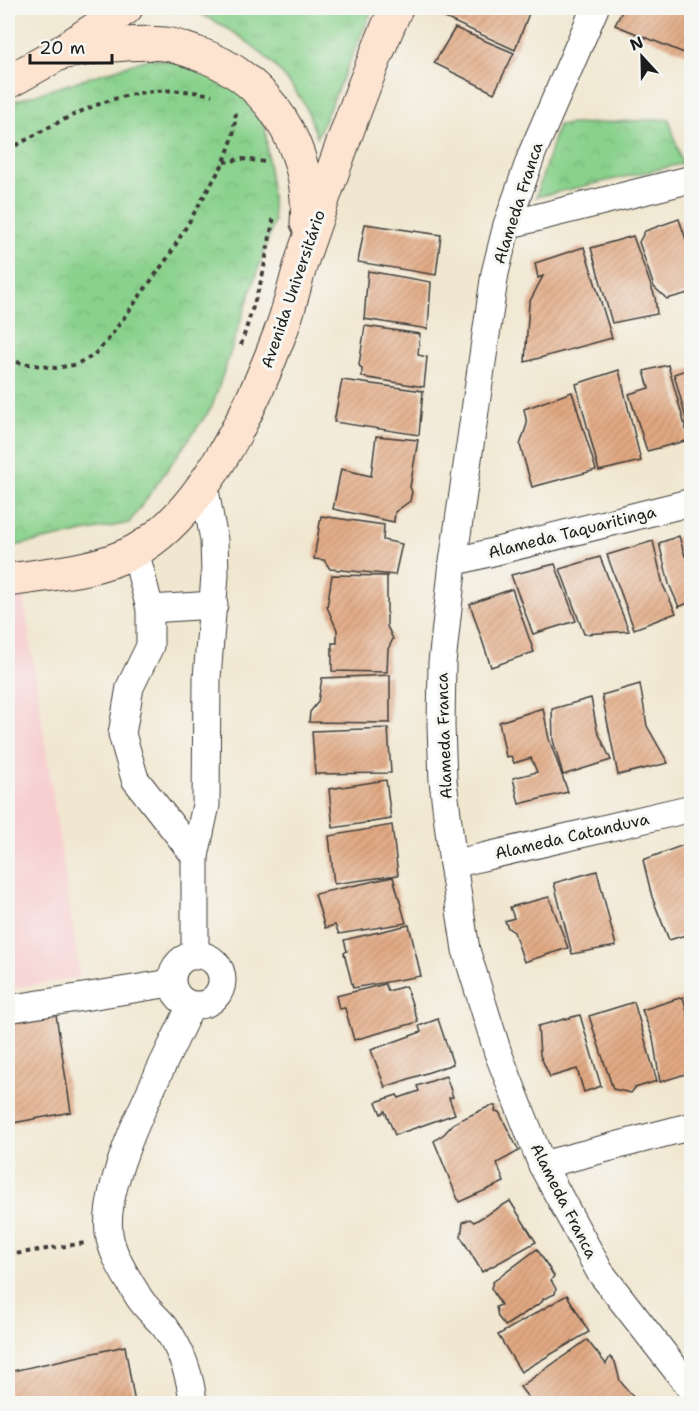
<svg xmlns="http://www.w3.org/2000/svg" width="699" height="1411" font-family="'Shantell Sans',sans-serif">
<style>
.built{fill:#f7cfd0}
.grass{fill:url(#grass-tufts);stroke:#527654;stroke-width:1.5}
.park{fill:url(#park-crowns);stroke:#527654;stroke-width:1.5}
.building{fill:url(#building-hatch)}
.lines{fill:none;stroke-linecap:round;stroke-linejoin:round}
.minor-casing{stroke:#3c3a37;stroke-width:29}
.secondary-casing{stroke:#3c3a37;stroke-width:35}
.path{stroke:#3c3a37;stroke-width:4;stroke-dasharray:4.5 4.5;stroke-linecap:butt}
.minor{stroke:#fff;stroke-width:27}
.secondary{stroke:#fde4d0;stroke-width:33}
.labels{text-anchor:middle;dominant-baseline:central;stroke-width:6;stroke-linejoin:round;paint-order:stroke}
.street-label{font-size:16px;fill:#1c1c1c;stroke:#f6f6f2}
</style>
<defs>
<pattern id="grass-tufts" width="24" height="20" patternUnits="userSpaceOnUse" patternTransform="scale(1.5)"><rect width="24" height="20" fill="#89d18c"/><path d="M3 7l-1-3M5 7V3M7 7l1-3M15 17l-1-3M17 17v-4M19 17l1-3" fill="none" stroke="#76b378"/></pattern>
<pattern id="park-crowns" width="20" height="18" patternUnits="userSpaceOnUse" patternTransform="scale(1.5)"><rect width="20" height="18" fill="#89d18c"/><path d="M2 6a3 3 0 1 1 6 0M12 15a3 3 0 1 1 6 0" fill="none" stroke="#76b378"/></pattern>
<pattern id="building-hatch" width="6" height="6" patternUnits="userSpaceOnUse" patternTransform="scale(1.5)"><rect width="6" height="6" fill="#e1a882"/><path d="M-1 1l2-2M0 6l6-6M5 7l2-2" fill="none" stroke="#c09070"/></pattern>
</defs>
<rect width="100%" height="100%" fill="#f6f6f2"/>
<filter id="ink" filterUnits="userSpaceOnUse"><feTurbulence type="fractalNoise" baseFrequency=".0167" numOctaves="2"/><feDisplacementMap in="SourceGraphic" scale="12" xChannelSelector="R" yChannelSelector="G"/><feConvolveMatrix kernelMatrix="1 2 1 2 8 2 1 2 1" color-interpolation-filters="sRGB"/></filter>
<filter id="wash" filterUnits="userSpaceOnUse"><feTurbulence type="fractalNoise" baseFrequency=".008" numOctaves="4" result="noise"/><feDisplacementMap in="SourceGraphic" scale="24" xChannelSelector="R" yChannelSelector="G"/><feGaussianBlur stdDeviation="1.35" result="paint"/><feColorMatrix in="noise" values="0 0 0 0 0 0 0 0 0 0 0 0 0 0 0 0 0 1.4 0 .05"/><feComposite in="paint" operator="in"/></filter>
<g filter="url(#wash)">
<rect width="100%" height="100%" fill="#f1e7d0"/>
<!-- built -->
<polygon class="built" points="23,593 80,977 8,989 8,596"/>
<!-- grass -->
<path class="grass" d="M188 8H373L317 137C312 125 309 110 301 99 271 54 236 30 188 8Z"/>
<!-- park -->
<g class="park">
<polygon points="151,58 205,68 237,88 265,126 274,222 212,407 129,523 8,547 8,103"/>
<polygon points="669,119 682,164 536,197 558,125"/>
</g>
<g id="blocks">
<!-- building -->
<g class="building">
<polygon points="439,8 531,8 515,50 436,14"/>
<polygon points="624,8 678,8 692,14 692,49 689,55 615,25"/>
<polygon points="455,28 514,53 494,93 434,63"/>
<polygon points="679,219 692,257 692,292 667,299 654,287 639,242 645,231"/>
<polygon points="365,224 441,235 436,275 358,262"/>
<polygon points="633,236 655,297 657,314 612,323 591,248"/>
<polygon points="584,247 612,338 525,362 529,303 543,276 538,278 535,263"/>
<polygon points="368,271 431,282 428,329 364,319"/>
<polygon points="365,326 420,334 418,355 427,357 424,387 362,377 362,369 359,365"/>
<polygon points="668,365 689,440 647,451 629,394 649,388 644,371"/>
<polygon points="692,368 692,437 691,437 674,374"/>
<polygon points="619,370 641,461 599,471 576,384"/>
<polygon points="342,380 423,391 419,435 334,422"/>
<polygon points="572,392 596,470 532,487 520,445 527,424 524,409"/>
<polygon points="376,436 418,440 410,487 412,492 410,501 395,512 394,522 333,509 341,469 371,476"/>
<polygon points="321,516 384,525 383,540 402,544 395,575 330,569 324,560 314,559"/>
<polygon points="679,536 685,556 692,554 692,610 688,603 679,607 669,584 659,543"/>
<polygon points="653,541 663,585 676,613 634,629 607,555"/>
<polygon points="600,557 629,631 584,634 560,569"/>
<polygon points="555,564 576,621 533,634 511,575"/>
<polygon points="332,575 387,576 387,626 393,639 388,649 387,672 332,671 332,643 337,643 337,630 327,607"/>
<polygon points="512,589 534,652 491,667 470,604"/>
<polygon points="390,675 390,723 309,722 310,712 318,702 322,678"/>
<polygon points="640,684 647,726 668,763 618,775 602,695"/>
<polygon points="591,698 597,730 611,760 563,775 553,740 552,709"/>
<polygon points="543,708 549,739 568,792 519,804 513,778 537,772 531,758 514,763 511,756 506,757 499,722"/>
<polygon points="388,728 391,773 315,774 312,731"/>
<polygon points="386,780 391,819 333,828 329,789"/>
<polygon points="392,825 398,875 334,884 329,836"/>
<polygon points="689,843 692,933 669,940 652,897 643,860"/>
<polygon points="597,871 616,946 572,954 554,883"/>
<polygon points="393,877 406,923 339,934 335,925 325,928 315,894"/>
<polygon points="549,897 568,948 524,962 514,932 508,928 505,921 514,918 510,907"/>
<polygon points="409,925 421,976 353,988 344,953 347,951 344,940"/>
<polygon points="385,984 388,991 406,986 418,1022 354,1040 345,1008 339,1009 336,996"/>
<polygon points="683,997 692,1030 692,1072 660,1082 653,1038 642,1010"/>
<polygon points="634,1002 657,1081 635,1088 631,1093 613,1089 589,1016"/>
<polygon points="56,1015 71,1112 8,1124 8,1023"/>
<polygon points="580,1015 601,1086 584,1092 577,1069 550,1077 540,1055 538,1026"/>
<polygon points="438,1019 453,1064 385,1087 371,1050 421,1032 419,1026"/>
<polygon points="446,1076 453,1097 449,1098 455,1114 395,1135 385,1111 381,1114 376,1102 397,1095 399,1098 419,1091 417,1086"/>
<polygon points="490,1106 496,1106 495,1111 499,1112 519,1151 497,1163 504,1182 459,1202 434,1141 444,1134 454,1123"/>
<polygon points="510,1201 536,1242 482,1272 461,1237 463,1222 470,1219 474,1222"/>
<polygon points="537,1249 554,1276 551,1280 556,1289 555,1294 543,1299 542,1302 505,1326 498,1317 496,1307 501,1305 491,1288 493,1282"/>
<polygon points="567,1295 589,1332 521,1372 498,1335"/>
<polygon points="587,1340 606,1364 610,1357 615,1362 620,1381 639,1404 533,1404 520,1387"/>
<polygon points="125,1346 135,1404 8,1404 8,1372"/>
</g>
</g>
</g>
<g filter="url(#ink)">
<use href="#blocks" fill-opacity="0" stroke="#3c3a37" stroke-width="1.5"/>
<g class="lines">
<defs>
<g id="minor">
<polyline points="595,8 533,151 507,225 495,273 453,562 442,663 441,726 443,781 453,864 466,950 498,1053 542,1165 600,1272 692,1390"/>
<polyline points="507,225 692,179"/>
<polyline points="135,550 150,609 150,646 130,687 122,734 135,779 195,856"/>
<polyline points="453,562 692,502"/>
<polyline points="150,609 214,605"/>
<polyline points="453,864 692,808"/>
<circle cx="197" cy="980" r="25"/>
<polyline points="195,956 195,856 206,805 207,678 215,575 214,540 204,485"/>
<path d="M191 1005C167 1060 97 1183 110 1239 115 1260 128 1279 138 1296 145 1308 157 1317 165 1327 181 1349 191 1377 193 1404"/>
<polyline points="8,1009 171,983"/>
<polyline points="542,1165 692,1126"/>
</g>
<g id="secondary">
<path d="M60 53C95 47 129 41 165 44 175 45 186 50 196 53 269 77 312 148 307 223"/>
<polyline points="8,82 60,53 126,8"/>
<path d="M8 580C49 574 97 571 135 551 203 514 253 405 279 336 291 307 296 275 307 245 335 165 362 85 396 8"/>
</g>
</defs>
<!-- minor casing -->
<use href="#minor" class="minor-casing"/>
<!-- secondary casing -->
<use href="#secondary" class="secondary-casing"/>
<!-- path -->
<g class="path">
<path d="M8 150C76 112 131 78 212 95"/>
<polyline points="224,162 242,159 267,162"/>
<polyline points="241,345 262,278 274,216"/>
<polyline points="8,361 55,368 74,365 93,356 107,341 169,256 224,162 233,137 236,112"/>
<polyline points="8,1255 85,1243"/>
</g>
<!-- minor -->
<use href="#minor" class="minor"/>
<!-- secondary -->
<use href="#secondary" class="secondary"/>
</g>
</g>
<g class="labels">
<!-- street labels -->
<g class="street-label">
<text transform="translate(518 203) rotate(-72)">Alameda Franca</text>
<text transform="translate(293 289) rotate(-71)">Avenida Universitário</text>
<text transform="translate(572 532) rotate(-14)">Alameda Taquaritinga</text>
<text transform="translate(444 736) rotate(-92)">Alameda Franca</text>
<text transform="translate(572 836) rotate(-13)">Alameda Catanduva</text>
<text transform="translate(564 1201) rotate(63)">Alameda Franca</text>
</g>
</g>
<!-- margin -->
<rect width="699" height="1411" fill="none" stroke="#f6f6f2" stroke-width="30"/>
<!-- north arrow -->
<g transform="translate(642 57) rotate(338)" stroke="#f6f6f2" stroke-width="4.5" paint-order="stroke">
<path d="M0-4.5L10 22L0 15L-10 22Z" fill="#1c1c1c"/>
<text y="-9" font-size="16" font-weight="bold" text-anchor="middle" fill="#1c1c1c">N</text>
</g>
<!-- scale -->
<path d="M30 54v9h82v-9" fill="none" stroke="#1c1c1c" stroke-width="3"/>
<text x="39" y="54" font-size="18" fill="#1c1c1c" stroke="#f6f6f2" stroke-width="4.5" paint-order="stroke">20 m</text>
</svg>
